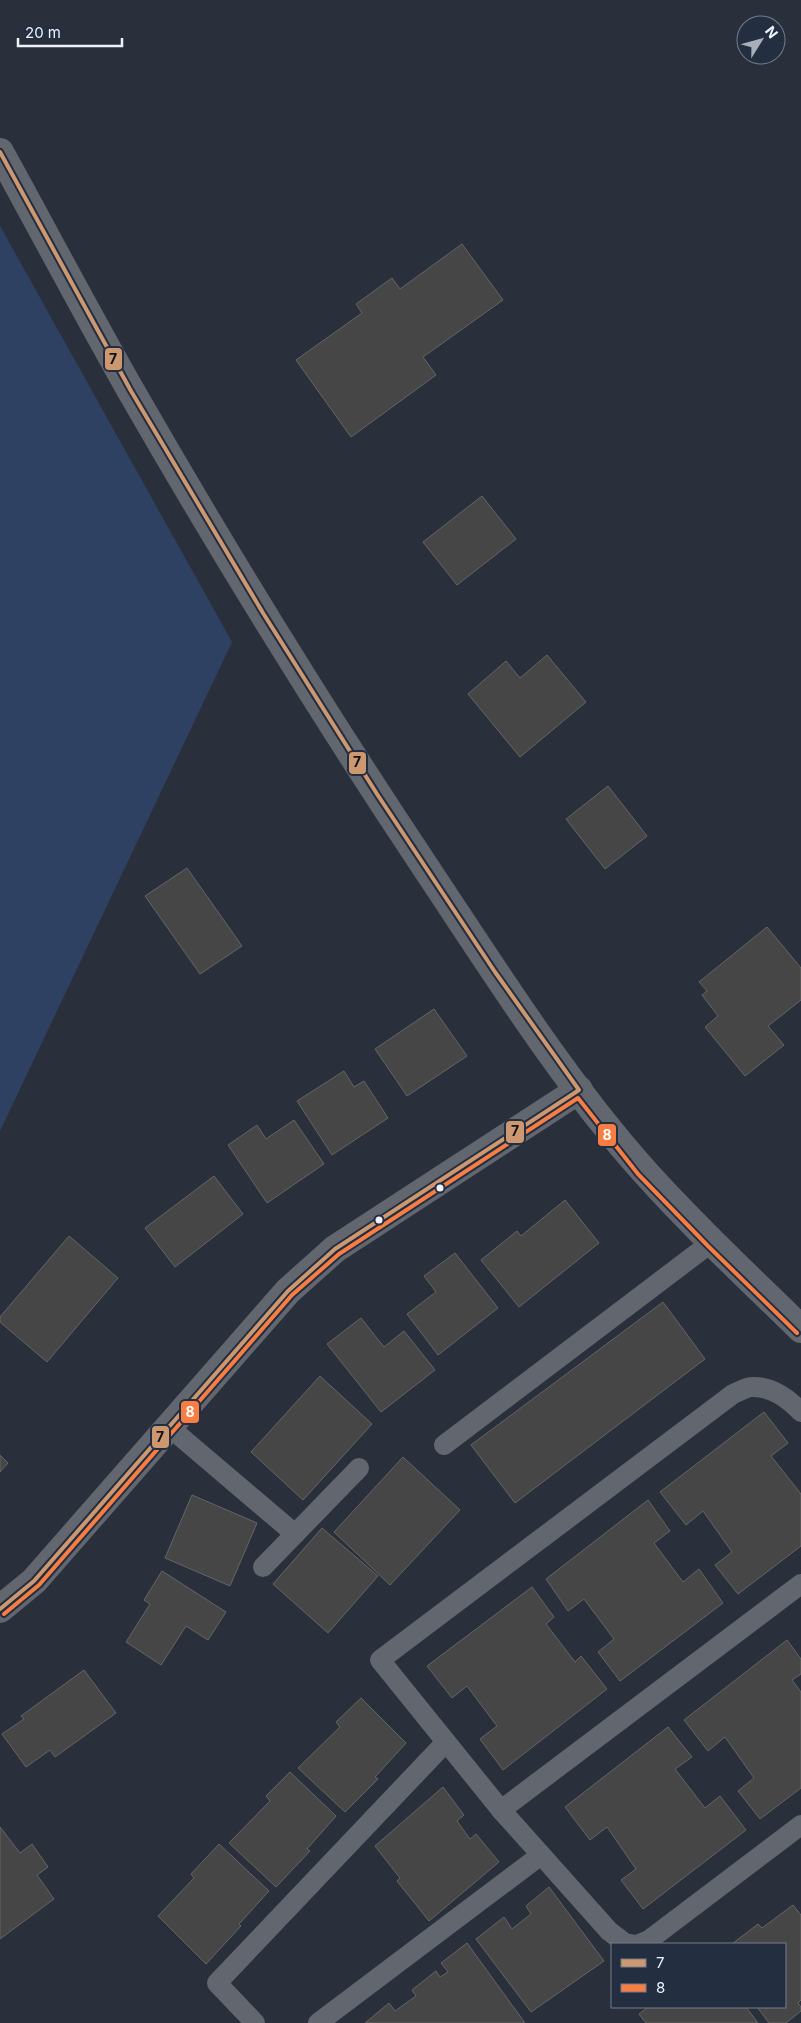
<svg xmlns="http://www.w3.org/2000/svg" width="801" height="2023" font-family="Inter,sans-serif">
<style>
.green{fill:#2f4163}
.building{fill:#464647;stroke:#656565}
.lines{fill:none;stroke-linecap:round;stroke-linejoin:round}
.service{stroke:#61666f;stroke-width:20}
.minor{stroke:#61666f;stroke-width:28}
.tertiary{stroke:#61666f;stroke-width:28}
.bus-1-casing{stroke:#242e41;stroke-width:8}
.bus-2-casing{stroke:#242e41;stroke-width:8}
.bus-1{stroke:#cd976f;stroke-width:4}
.bus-2{stroke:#f77d43;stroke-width:4}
.bus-dot{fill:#edf3fd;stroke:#242e41;stroke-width:2}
.line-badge{stroke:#242e41;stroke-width:2}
.badge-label{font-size:14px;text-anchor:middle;font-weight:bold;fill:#fff}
.pale-badge-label{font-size:14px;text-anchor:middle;font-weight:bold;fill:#111}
</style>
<rect width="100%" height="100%" fill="#2a303b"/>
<!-- green -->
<polygon class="green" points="0,226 232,642 0,1131"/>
<!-- building -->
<g class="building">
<polygon points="462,244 503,300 423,357 436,375 351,437 296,360 362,313 356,304 392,278 400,289"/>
<polygon points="482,496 516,539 457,585 423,542"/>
<polygon points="547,655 586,702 520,757 468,694 506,661 520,678"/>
<polygon points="608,786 647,836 605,869 566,819"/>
<polygon points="187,868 242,946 200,974 145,896"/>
<polygon points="767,927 801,968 801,1000 768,1026 784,1045 745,1076 705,1027 718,1016 702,995 707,991 699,982"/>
<polygon points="434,1009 467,1056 407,1096 375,1049"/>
<polygon points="344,1071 354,1087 364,1081 388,1118 332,1155 297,1101"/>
<polygon points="294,1120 324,1164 267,1203 228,1145 257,1125 266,1139"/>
<polygon points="214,1176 243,1214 175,1267 145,1228"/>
<polygon points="565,1200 599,1243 519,1307 481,1260 517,1231 521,1236"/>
<polygon points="69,1236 118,1278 47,1362 0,1322 0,1317"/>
<polygon points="455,1253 498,1308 438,1355 407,1314 436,1292 424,1276"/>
<polygon points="663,1302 705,1359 515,1503 471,1445"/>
<polygon points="361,1318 384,1347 404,1331 435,1370 381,1412 327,1344"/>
<polygon points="320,1376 372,1424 303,1500 251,1452"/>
<polygon points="764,1412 788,1443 771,1456 801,1494 801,1546 738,1594 715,1565 732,1552 703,1511 686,1525 660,1492"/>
<polygon points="0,1455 8,1463 0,1472"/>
<polygon points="403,1457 460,1510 390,1585 334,1532"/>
<polygon points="192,1495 257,1523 230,1586 165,1558"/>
<polygon points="648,1500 670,1531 654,1543 683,1582 699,1569 723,1603 620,1681 598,1652 614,1639 584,1599 568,1611 546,1579"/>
<polygon points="322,1528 378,1576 328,1633 273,1584"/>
<polygon points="162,1571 226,1612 208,1640 186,1626 161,1665 126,1642 150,1604 144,1600"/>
<polygon points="532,1587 554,1617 546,1624 575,1662 581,1656 607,1689 503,1770 480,1739 497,1726 467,1686 452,1698 427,1666"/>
<polygon points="787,1640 801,1659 801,1674 792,1680 801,1692 801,1788 760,1819 738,1791 754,1778 725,1737 708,1751 684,1720"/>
<polygon points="84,1670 116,1713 55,1757 50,1750 26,1767 2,1734 24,1719 21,1716"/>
<polygon points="361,1698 406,1743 375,1777 378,1779 345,1812 298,1768 340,1727 336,1722"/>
<polygon points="668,1727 692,1757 675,1769 705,1808 720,1796 746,1830 643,1909 621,1880 636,1869 607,1827 590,1840 565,1807"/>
<polygon points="290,1772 336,1816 307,1849 310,1851 276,1887 229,1843 270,1801 266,1796"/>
<polygon points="443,1787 464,1815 457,1821 470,1839 476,1834 499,1862 429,1921 397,1881 400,1878 375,1846"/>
<polygon points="0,1827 20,1853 32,1844 48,1867 37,1875 54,1899 0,1939"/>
<polygon points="219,1844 269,1891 239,1924 241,1926 206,1964 158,1916 194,1878 191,1874"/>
<polygon points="549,1887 604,1961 531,2012 476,1939 504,1917 512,1929 531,1914 526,1906"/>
<polygon points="793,1905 801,1915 801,2000 798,2003 801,2007 801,2011 786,2023 769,2023 757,2007 785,2007 785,1944 732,1944 758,1924 762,1928"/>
<polygon points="467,1943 525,2023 365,2023 389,2003 395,2011 416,1996 412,1990 436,1971 440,1977 448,1972 441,1963"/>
<polygon points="648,2007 746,2007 758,2023 646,2023 639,2014"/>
</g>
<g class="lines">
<!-- service -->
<g class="service">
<polyline points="168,1426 295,1534"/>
<polyline points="444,1445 712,1242"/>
<polyline points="263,1567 359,1468"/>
<polyline points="501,1810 801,1584"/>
<path d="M631 1944H626L609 1931 501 1810 380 1660 733 1394C739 1392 746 1387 752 1387 771 1386 789 1399 801 1412"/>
<polyline points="639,1944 649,1940 801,1825"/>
<polyline points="255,2023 217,1983 446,1742"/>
<polyline points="318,2023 541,1855"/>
</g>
<!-- minor -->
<polyline class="minor" points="0,1609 34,1581 288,1291 335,1249 579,1090"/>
<!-- tertiary -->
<path class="tertiary" d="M0 152C44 232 86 312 131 391 224 553 322 712 426 868 494 970 562 1079 644 1171 693 1226 748 1277 801 1329"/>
<defs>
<polyline id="bus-1" points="0,152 131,391 263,613 377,794 495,972 579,1090 335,1249 288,1291 34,1581 0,1609"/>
<polyline id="bus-2" points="4,1614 39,1585 292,1295 339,1254 578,1098 638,1174 708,1246 797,1333"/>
</defs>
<!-- bus-1 casing -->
<use href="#bus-1" class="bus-1-casing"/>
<!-- bus-2 casing -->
<use href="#bus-2" class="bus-2-casing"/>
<!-- bus-1 -->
<use href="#bus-1" class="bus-1"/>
<!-- bus-2 -->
<use href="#bus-2" class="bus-2"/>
</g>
<!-- markers -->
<g class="bus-dot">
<circle cx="440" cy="1188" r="4.5"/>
<circle cx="379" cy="1220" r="4.5"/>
</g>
<g class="line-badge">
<rect x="104" y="347" width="19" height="24" rx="5" fill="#cd976f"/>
<rect x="348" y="751" width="19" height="24" rx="5" fill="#cd976f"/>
<rect x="505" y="1120" width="20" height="24" rx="5" fill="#cd976f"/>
<rect x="597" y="1123" width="20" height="24" rx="5" fill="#f77d43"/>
<rect x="180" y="1400" width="20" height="24" rx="5" fill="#f77d43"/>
<rect x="151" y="1425" width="19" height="24" rx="5" fill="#cd976f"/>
</g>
<g class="badge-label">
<text x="607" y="1140">8</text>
<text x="190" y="1417">8</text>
</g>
<g class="pale-badge-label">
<text x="113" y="364">7</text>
<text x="357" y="767">7</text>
<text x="515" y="1136">7</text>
<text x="160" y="1442">7</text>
</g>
<!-- legend -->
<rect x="611" y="1943" width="175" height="65" fill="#242e41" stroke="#747d8c"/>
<rect x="621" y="1959" width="25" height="8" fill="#cd976f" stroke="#747d8c"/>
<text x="656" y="1968" font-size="15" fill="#edf3fd">7</text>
<rect x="621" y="1984" width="25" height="8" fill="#f77d43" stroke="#747d8c"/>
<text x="656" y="1993" font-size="15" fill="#edf3fd">8</text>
<!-- north arrow -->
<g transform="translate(761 40) rotate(53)"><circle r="24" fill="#242e41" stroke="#747d8c"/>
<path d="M0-4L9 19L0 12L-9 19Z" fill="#a9afb9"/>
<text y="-8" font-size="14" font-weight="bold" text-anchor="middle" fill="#edf3fd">N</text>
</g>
<!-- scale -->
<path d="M18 38v8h104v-8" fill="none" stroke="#edf3fd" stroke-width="2.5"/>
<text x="25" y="38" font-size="15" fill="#edf3fd" stroke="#242e41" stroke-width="4" paint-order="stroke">20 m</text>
</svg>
